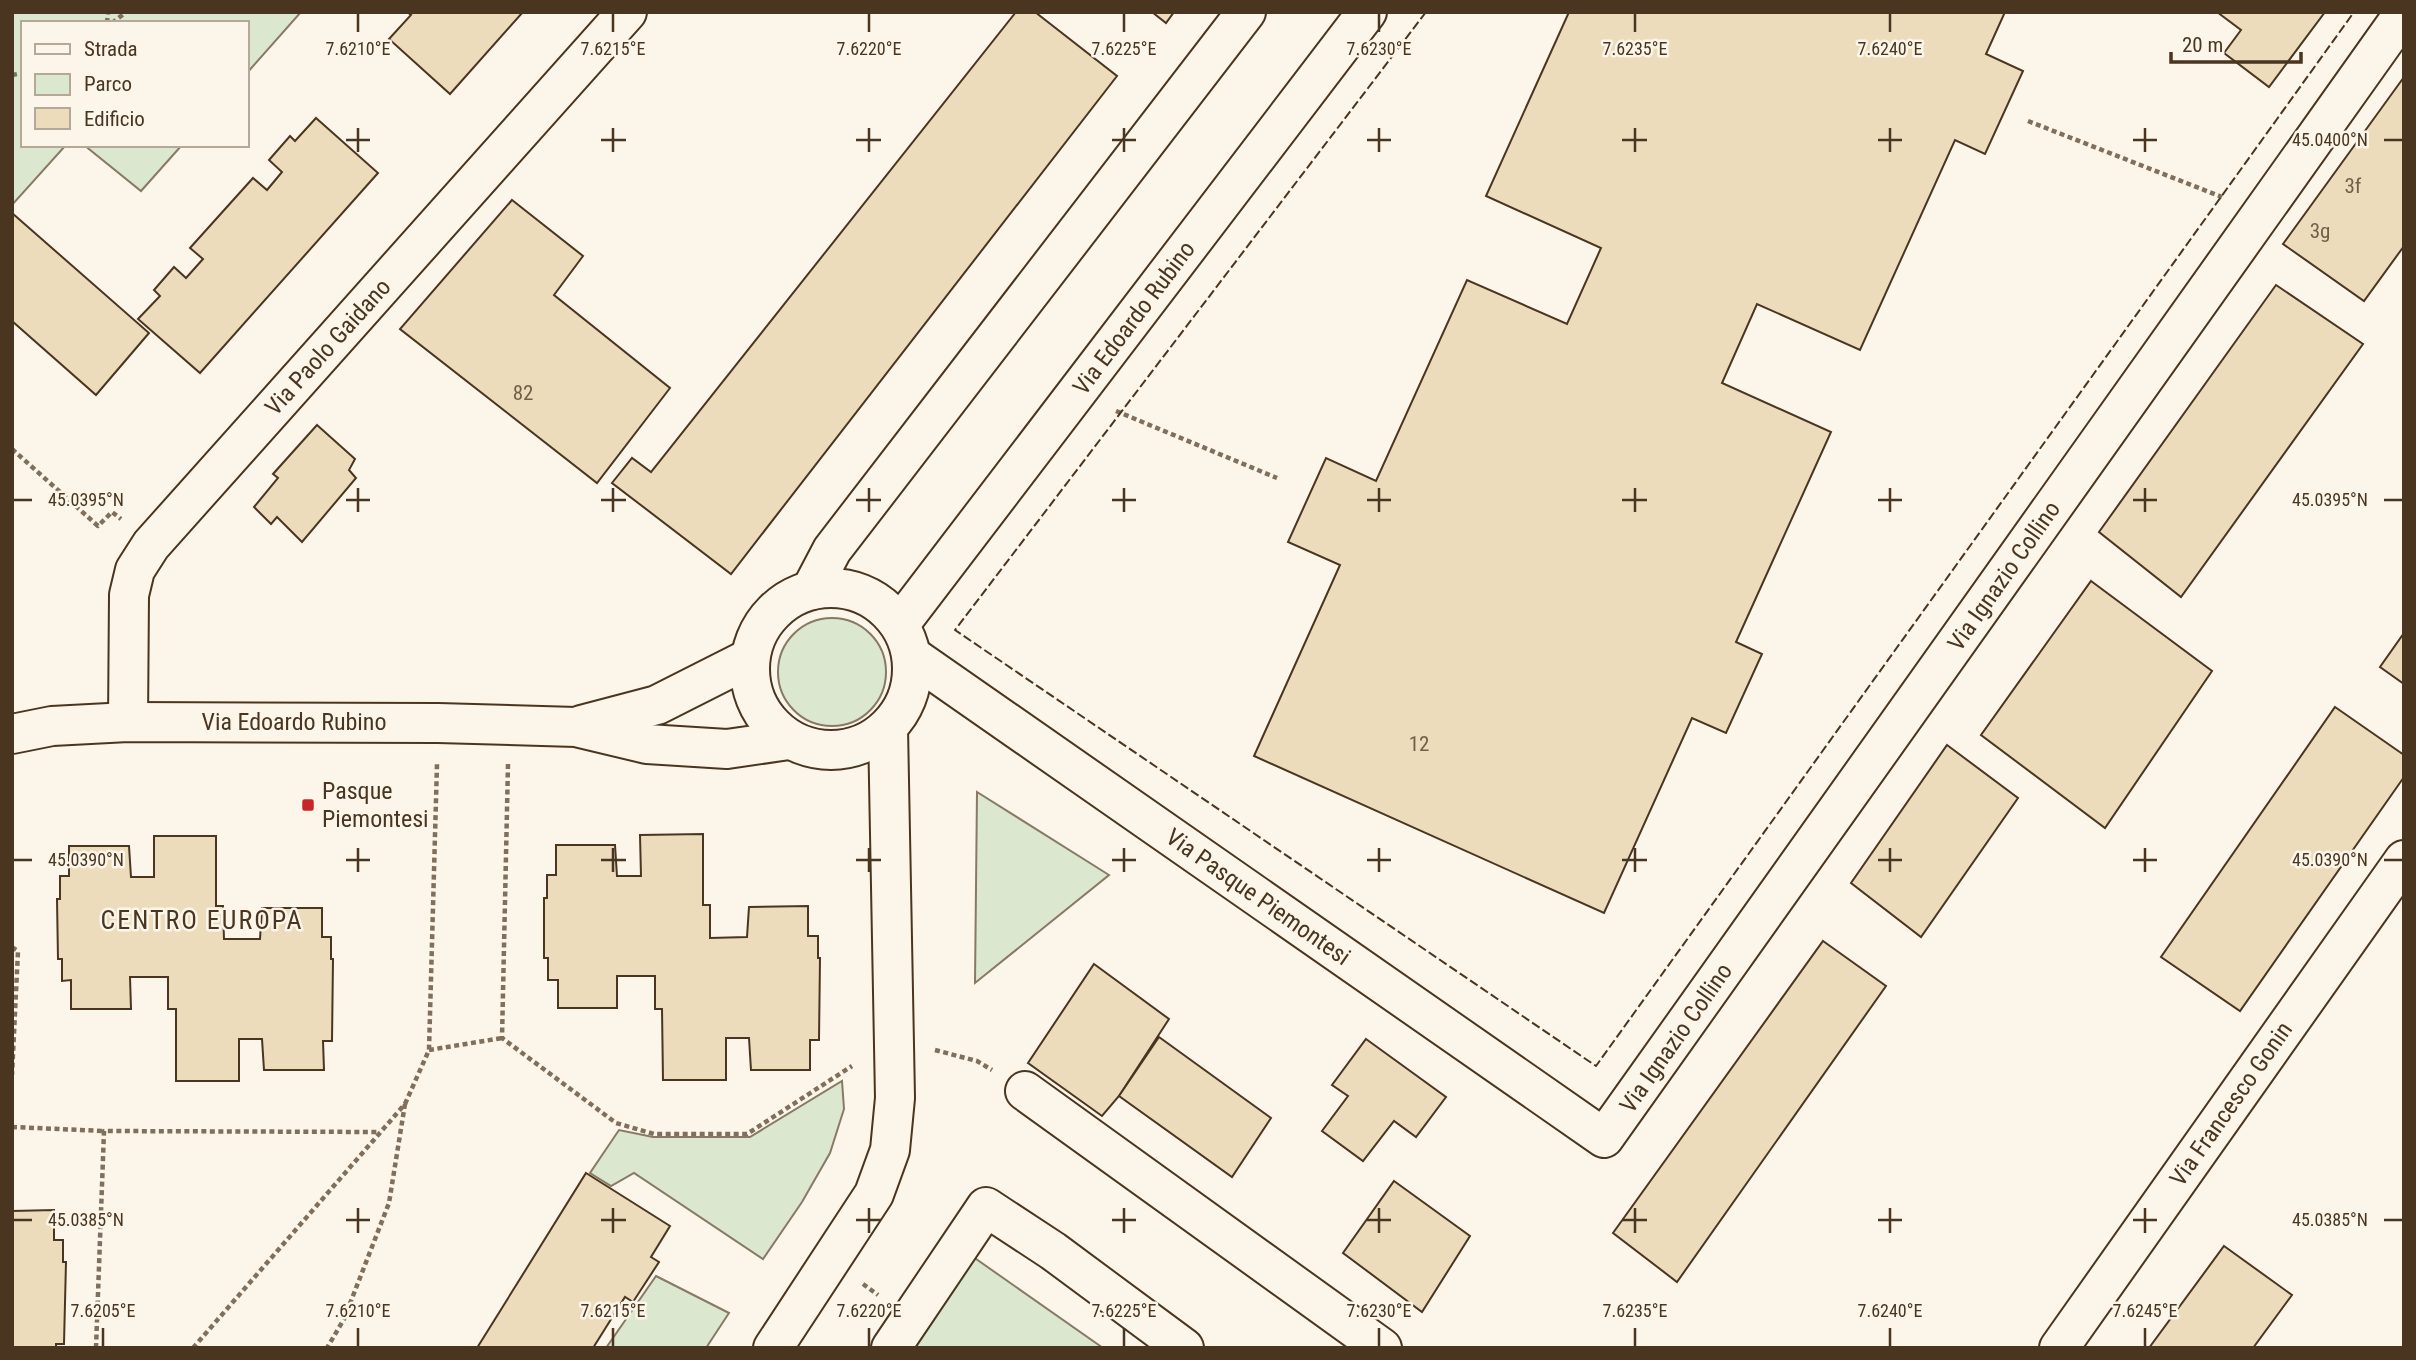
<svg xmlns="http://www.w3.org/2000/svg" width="2416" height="1360" font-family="'Roboto Condensed',sans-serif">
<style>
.green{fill:#dce7d0;stroke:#887966;stroke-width:2}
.building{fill:#ecdcbc;stroke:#4a3520;stroke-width:2}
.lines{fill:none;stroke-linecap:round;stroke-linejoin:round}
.minor-casing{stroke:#4a3520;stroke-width:42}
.path{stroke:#7f6f5c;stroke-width:4.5;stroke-dasharray:5 3.5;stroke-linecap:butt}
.minor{stroke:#fbf6e9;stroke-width:38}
.fence{stroke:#4a3520;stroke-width:2;stroke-dasharray:9 3.5;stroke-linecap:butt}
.ticks{fill:none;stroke:#4a3520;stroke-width:2.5}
.poi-dot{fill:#c62828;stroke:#fbf6e9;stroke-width:2.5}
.labels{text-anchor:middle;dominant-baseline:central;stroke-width:5;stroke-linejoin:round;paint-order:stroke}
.number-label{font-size:21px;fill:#725f47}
.street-label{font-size:24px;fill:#4a3520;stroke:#fbf6e9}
.poi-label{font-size:24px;fill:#4a3520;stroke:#fbf6e9;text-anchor:start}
.neighbourhood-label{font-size:26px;letter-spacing:2px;fill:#4a3520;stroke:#fbf6e9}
.ticks-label{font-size:18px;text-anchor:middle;fill:#4a3520;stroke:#fbf6e9;stroke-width:5;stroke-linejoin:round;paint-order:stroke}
</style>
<rect width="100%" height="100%" fill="#fbf6e9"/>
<!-- green -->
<g class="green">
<polygon points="12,12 301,12 247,73 247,23 23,23 23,145 66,145 12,205"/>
<polygon points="84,145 182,145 141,191"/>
<circle cx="832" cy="672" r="54"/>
<polygon points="977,792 1109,875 975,983"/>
<polygon points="842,1081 844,1109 830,1153 802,1202 763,1259 634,1173 611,1186 590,1173 619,1130 653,1137 750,1137"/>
<polygon points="969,1254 1103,1348 903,1348"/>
<polygon points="656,1276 729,1313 706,1348 606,1348"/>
</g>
<!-- building -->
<g class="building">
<polygon points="407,12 523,12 450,94 389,39 411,15"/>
<polygon points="1016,12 1035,12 1117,76 731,574 612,483 632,458 651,472"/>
<polygon points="1152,12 1174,12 1166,23"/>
<polygon points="1569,12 2005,12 1986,54 2023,71 1985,154 1955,140 1860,350 1757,304 1722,383 1831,432 1736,642 1762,654 1726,733 1692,718 1604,913 1254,756 1340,565 1288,542 1326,458 1376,481 1467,280 1567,324 1601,248 1486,196"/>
<polygon points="2217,12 2325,12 2269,87 2224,53 2241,30"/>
<polygon points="2404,77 2404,246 2364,301 2283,244"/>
<polygon points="316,118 378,173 200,373 138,319 160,296 154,290 174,267 186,278 203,259 190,248 253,178 267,190 282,172 269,160 290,136 295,141"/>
<polygon points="512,200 583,256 554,295 670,388 597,483 400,329"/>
<polygon points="12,213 149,333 96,395 12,321"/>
<polygon points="2276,285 2363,344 2181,597 2099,532"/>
<polygon points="317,425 355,459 349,470 356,478 302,542 277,517 271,524 254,507 278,478 273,474"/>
<polygon points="2091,581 2212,671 2105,828 1981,735"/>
<polygon points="2404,633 2404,684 2380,667"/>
<polygon points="2335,707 2404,755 2404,777 2240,1011 2161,957"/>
<polygon points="1947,745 2018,798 1921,937 1851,883"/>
<polygon points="703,834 703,905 710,905 710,938 747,937 749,907 808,906 808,936 818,936 818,958 820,958 819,1040 810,1040 810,1070 751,1070 749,1038 726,1038 726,1080 663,1080 662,1009 655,1009 655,976 617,976 617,1008 558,1008 558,980 548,980 548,958 544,958 544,898 547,898 547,875 556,875 556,845 615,845 617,876 641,876 640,835"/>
<polygon points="154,836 216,836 216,906 223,906 224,939 260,939 262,908 322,908 322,937 331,937 331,959 333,959 332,1041 323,1041 324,1070 264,1070 262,1039 239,1039 239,1081 176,1081 176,1009 168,1009 168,977 130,977 131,1009 71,1009 71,980 62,981 62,959 58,959 57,899 60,899 60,876 69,876 69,846 129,846 131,877 154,877"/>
<polygon points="1823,941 1886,986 1677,1282 1613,1233"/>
<polygon points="1094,964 1169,1019 1119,1096 1102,1116 1028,1063"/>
<polygon points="1159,1037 1271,1118 1232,1177 1119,1096"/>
<polygon points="1366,1039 1446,1097 1416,1137 1394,1121 1363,1161 1322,1131 1348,1096 1332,1085"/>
<polygon points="586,1173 670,1226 651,1257 659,1262 633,1302 625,1297 593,1348 477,1348"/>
<polygon points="1394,1181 1470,1236 1422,1312 1343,1253"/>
<polygon points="54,1210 54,1240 63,1240 63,1262 66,1262 64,1344 56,1344 56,1348 12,1348 12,1211"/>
<polygon points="2224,1246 2292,1295 2253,1348 2149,1348"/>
</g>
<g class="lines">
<defs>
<g id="minor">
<circle cx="831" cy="669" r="81"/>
<polyline points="811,590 832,550 1246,12"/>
<polyline points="900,624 1367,12"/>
<polyline points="912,656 1604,1138 2404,13"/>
<polyline points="128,722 129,595 135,570 151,545 627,12"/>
<polyline points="581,725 657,705 750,658"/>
<polyline points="12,734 52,726 128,722 438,723 576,727 647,744 727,749 789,740"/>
<polyline points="1025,1091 1382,1348"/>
<polyline points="773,1348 874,1194 890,1150 895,1098 888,728"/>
<polyline points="891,1348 986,1207 1053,1251 1184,1348"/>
<polyline points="2059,1348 2404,860"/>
</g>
</defs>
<!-- minor casing -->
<use href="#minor" class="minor-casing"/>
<!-- path -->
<g class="path">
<polyline points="107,23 108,12"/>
<polyline points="112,23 126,12"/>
<polyline points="12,75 23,73"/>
<polyline points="2028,121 2222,197"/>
<polyline points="1116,411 1277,478"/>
<polyline points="12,449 98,526 112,512 121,519"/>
<polyline points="508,764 502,1038 616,1123 654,1134 747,1134 852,1066"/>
<polyline points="12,947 18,951 12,1075"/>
<polyline points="429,1050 502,1038"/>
<polyline points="935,1050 977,1061 992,1070"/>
<polyline points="405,1104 429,1050 437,764"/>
<polyline points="12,1127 104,1131"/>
<polyline points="863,1284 878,1295"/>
<polyline points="96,1348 104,1131 380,1132"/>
<polyline points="193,1348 405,1104 389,1203 344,1319 327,1348"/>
</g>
<!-- minor -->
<use href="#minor" class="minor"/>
<!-- fence -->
<polyline class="fence" points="1426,12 955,630 1596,1066 2354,12"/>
</g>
<!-- ticks -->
<path class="ticks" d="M358 14V32M613 14V32M869 14V32M1124 14V32M1379 14V32M1635 14V32M1890 14V32M358 128V152M613 128V152M869 128V152M1124 128V152M1379 128V152M1635 128V152M1890 128V152M2145 128V152M346 140H370M601 140H626M856 140H881M1112 140H1136M1367 140H1391M1622 140H1647M1878 140H1902M2133 140H2157M2384 140H2402M358 488V512M613 488V512M869 488V512M1124 488V512M1379 488V512M1635 488V512M1890 488V512M2145 488V512M14 500H32M346 500H370M601 500H626M856 500H881M1112 500H1136M1367 500H1391M1622 500H1647M1878 500H1902M2133 500H2157M2384 500H2402M358 848V872M613 848V872M869 848V872M1124 848V872M1379 848V872M1635 848V872M1890 848V872M2145 848V872M14 860H32M346 860H370M601 860H626M856 860H881M1112 860H1136M1367 860H1391M1622 860H1647M1878 860H1902M2133 860H2157M2384 860H2402M358 1208V1233M613 1208V1233M869 1208V1233M1124 1208V1233M1379 1208V1233M1635 1208V1233M1890 1208V1233M2145 1208V1233M14 1220H32M346 1220H370M601 1220H626M856 1220H881M1112 1220H1136M1367 1220H1391M1622 1220H1647M1878 1220H1902M2133 1220H2157M2384 1220H2402M103 1328V1346M358 1328V1346M613 1328V1346M869 1328V1346M1124 1328V1346M1379 1328V1346M1635 1328V1346M1890 1328V1346M2145 1328V1346"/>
<!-- markers -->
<rect class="poi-dot" x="301" y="798" width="14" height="14" rx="3.5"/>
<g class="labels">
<!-- number labels -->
<g class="number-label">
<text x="2353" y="186">3f</text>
<text x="2320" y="231">3g</text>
<text x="523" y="393">82</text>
<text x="1419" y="744">12</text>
</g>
<!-- street labels -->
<g class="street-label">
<text transform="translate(1134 318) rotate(-53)">Via Edoardo Rubino</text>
<text transform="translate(328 347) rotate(-48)">Via Paolo Gaidano</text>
<text transform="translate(2004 576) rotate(-55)">Via Ignazio Collino</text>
<text x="294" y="722">Via Edoardo Rubino</text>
<text transform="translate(1258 897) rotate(35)">Via Pasque Piemontesi</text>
<text transform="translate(1676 1038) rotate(-55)">Via Ignazio Collino</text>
<text transform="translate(2231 1104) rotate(-55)">Via Francesco Gonin</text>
</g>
<!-- poi labels -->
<g class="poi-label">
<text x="322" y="791">Pasque<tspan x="322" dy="28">Piemontesi</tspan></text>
</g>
<!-- neighbourhood labels -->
<g class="neighbourhood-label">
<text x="202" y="920">CENTRO EUROPA</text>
</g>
</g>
<g class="ticks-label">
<text x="358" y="55">7.6210°E</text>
<text x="613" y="55">7.6215°E</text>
<text x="869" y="55">7.6220°E</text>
<text x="1124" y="55">7.6225°E</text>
<text x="1379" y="55">7.6230°E</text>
<text x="1635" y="55">7.6235°E</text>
<text x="1890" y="55">7.6240°E</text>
<text x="2330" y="146">45.0400°N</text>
<text x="86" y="506">45.0395°N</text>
<text x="2330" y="506">45.0395°N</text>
<text x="86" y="866">45.0390°N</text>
<text x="2330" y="866">45.0390°N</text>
<text x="86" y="1226">45.0385°N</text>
<text x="2330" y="1226">45.0385°N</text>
<text x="103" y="1317">7.6205°E</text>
<text x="358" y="1317">7.6210°E</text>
<text x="613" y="1317">7.6215°E</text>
<text x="869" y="1317">7.6220°E</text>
<text x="1124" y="1317">7.6225°E</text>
<text x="1379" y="1317">7.6230°E</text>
<text x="1635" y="1317">7.6235°E</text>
<text x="1890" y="1317">7.6240°E</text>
<text x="2145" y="1317">7.6245°E</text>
</g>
<!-- border -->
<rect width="2416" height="1360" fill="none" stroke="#4a3520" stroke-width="28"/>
<!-- legend -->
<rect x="21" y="21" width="228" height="126" fill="#fbf6e9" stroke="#b4a999" stroke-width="2"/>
<rect x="35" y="44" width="35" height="10" fill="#fbf6e9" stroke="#b4a999" stroke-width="2"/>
<text x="84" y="56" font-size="21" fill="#4a3520">Strada</text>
<rect x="35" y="74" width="35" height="21" fill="#dce7d0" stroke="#b4a999" stroke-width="2"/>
<text x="84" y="91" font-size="21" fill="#4a3520">Parco</text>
<rect x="35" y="108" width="35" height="21" fill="#ecdcbc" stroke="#b4a999" stroke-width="2"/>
<text x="84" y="126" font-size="21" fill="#4a3520">Edificio</text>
<!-- scale -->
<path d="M2171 52v10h130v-10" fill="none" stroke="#4a3520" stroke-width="3.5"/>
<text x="2182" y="52" font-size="21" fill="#4a3520" stroke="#fbf6e9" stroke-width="5" paint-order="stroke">20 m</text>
</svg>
